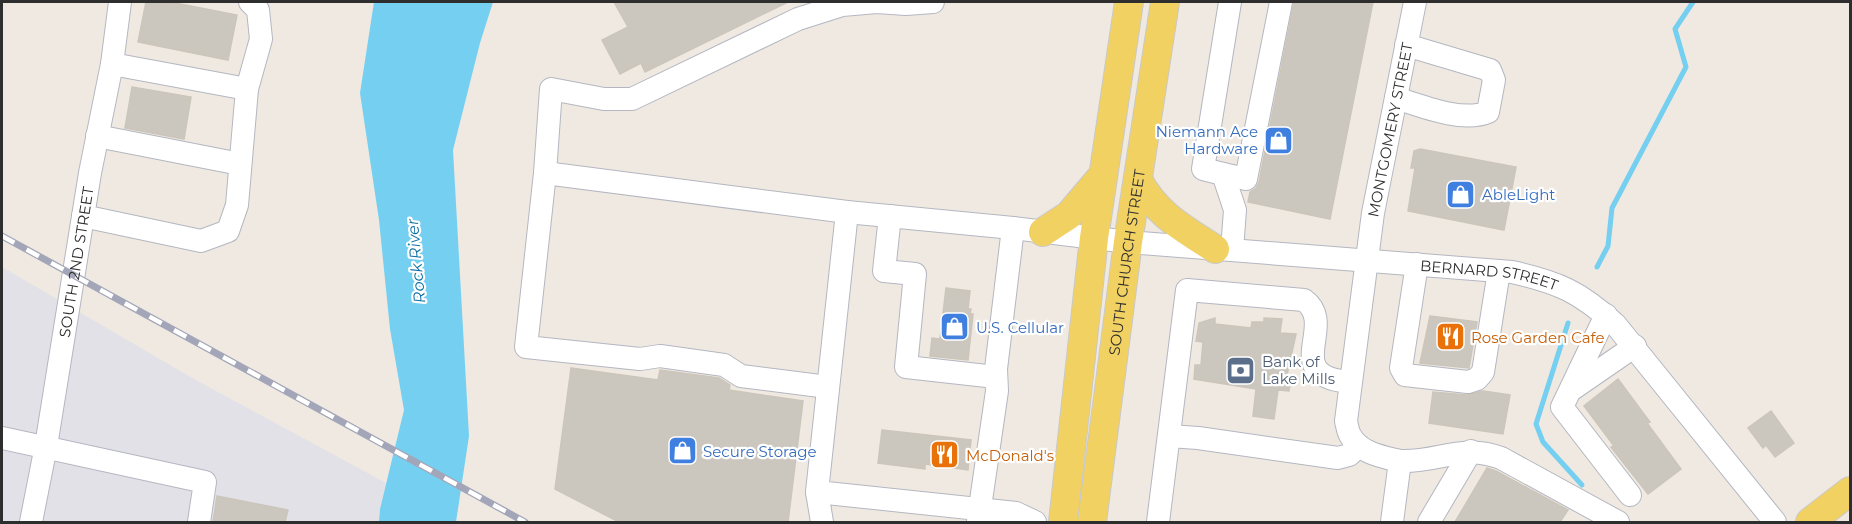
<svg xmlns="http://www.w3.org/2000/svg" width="1852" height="524" font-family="Montserrat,sans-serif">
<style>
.industrial{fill:#e3e1e8}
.water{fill:#75cff0}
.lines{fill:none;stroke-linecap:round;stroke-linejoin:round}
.stream{stroke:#75cff0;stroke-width:5}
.building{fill:#cbc7bf;stroke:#cbc5ba;stroke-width:1.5}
.minor-casing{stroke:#b4b7c1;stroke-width:24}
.major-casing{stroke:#c9c9c9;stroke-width:30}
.minor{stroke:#fff;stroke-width:22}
.major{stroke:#f2d163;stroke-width:28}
.rail-casing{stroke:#a3a6b8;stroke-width:7}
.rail{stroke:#fff;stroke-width:4.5;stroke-dasharray:14;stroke-linecap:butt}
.labels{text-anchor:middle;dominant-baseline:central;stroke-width:4.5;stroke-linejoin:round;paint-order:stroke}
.shop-label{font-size:15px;fill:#366cbe;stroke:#fff;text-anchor:start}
.street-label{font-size:15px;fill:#2e2e2e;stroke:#fff}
.food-label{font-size:15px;fill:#c56008;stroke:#fff;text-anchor:start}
.service-label{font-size:15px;fill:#4e5e75;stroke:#fff;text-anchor:start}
.water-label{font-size:16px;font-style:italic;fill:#0d6fa3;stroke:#fff}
</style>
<rect width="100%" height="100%" fill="#efe9e1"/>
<!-- industrial -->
<polygon class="industrial" points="2,267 194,379 386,483 380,509 379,522 2,522"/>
<!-- water -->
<polygon class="water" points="374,2 493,2 480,43 453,150 469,436 456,522 379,522 380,509 404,410 390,329 379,220 360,93"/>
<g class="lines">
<!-- stream -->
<g class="stream">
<polyline points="1597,267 1608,246 1612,208 1686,67 1675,29 1693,2"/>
<polyline points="1568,323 1536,424 1543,442 1582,485"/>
</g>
</g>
<!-- building -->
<g class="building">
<polygon points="146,2 170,2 237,15 228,60 138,42"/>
<polygon points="614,2 788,2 645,72 641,63 620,74 602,40 628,27"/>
<polygon points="1294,2 1373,2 1330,219 1248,202 1250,192 1256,188 1259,182"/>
<polygon points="132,87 191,97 184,139 125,128"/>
<polygon points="1420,149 1516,167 1504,230 1408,211 1415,168 1411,168 1414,151"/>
<polygon points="946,288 970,291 968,309 971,309 970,314 973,314 968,360 930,356 932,338 940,339"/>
<polygon points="1430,316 1477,322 1469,368 1420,363"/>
<polygon points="1215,318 1215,324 1251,328 1252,322 1264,322 1264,318 1282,319 1280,333 1296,334 1287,375 1291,376 1289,391 1278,390 1274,419 1253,416 1256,389 1194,379 1195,365 1201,365 1203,342 1196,341 1199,323"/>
<polygon points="571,368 658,380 660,370 719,378 730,385 729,390 803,401 788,522 619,522 555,489"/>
<polygon points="1618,379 1650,422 1647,423 1681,469 1648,494 1611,447 1614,446 1584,406"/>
<polygon points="1483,391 1510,395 1503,434 1429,423 1433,392 1467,395"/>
<polygon points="1771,411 1794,443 1775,457 1766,445 1763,448 1748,428"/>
<polygon points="882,430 971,440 968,470 925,464 925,469 878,463"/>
<polygon points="1487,468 1496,471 1568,510 1560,522 1455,522"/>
<polygon points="217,496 288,510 285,522 213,522"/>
</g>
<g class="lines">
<defs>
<g id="minor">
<polyline points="1230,2 1203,169 1223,174 1235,210 1232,250"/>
<polyline points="112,64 247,89"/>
<path d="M1396 98C1421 106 1463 123 1488 112L1494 80 1490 70 1406 45"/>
<polyline points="97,136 240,164"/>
<path id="s1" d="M545 173 847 212 1013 228 1128 242 1512 272C1558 282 1580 292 1615 324L1775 522"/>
<polyline points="1223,174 1246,179 1281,2"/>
<polyline points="847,212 817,492 1016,513 1035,522"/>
<polyline points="83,216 201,241 228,231 237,205 247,89 261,39 258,10 250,2"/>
<polyline points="890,216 884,271 915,274 906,367 996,377"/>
<polyline points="1417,264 1401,368 1405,375 1468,382 1477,379 1483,372 1499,271"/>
<polyline points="1606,315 1562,407 1630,495"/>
<polyline points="828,387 741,376 724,365 660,356 640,359 526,347 545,173 551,89 604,99 632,99 798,19 842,5 877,2 906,4 933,2"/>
<polyline points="1571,390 1635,346"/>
<polyline points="1169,436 1198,438 1338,458 1349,455 1359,446"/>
<polyline points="2,438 205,482 199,522"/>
<path d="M1400 461C1438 463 1462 443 1501 458L1618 522"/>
<polyline points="817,492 822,522"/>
<polyline points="978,521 997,391 996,369 1013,228"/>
<path id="s2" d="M31 522 46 446 90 173 112 64 120 2"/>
<path d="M1158 522 1187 290 1304 300C1339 325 1278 376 1350 382"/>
<path id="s3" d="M1392 522 1400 461C1383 457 1359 453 1350 435 1348 432 1347 425 1346 421L1373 213 1415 2"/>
<polyline points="1429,522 1471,451"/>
</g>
<g id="major">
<path d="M1138 180C1157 215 1183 228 1215 249"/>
<polyline points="1043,232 1069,215 1103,175"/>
<polyline points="1063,522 1094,238 1129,2"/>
<path id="s4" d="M1092 522 1128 242 1165 2"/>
<polyline points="1810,522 1850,491"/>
</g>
</defs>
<!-- minor casing -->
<use href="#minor" class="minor-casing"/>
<!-- major casing -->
<use href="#major" class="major-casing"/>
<!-- minor -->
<use href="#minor" class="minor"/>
<!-- major -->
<use href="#major" class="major"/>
<defs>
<polyline id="rail" points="2,236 525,522"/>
</defs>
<!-- rail casing -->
<use href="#rail" class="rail-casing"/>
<!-- rail -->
<use href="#rail" class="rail"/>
</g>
<!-- icons -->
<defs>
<symbol id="shop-square" viewBox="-11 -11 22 22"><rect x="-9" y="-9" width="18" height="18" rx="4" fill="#3f7fe0" stroke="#fff"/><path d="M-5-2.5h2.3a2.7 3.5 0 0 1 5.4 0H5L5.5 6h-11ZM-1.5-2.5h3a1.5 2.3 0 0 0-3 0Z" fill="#fff"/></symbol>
<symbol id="restaurant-square" viewBox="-11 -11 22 22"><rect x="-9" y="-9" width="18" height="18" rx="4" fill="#e8710a" stroke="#fff"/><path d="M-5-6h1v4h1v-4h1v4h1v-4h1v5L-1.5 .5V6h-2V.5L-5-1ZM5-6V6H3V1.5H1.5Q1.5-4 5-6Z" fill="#fff"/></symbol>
<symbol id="bank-square" viewBox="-11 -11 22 22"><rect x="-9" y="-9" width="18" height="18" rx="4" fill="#5c6f8a" stroke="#fff"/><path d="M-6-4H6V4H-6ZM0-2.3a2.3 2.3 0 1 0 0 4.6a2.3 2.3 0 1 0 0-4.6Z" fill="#fff"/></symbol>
</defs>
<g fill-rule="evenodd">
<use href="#shop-square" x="1262" y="124" width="33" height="33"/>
<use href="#shop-square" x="1444" y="178" width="33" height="33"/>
<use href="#shop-square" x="938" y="310" width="33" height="33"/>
<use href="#restaurant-square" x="1434" y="320" width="33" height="33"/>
<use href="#bank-square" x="1224" y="354" width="33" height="33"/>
<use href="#shop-square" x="666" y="434" width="33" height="33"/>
<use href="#restaurant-square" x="928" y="438" width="33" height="33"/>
</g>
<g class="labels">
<!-- shop labels -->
<g class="shop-label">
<text x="1258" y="131" text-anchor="end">Niemann Ace<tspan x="1258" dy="17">Hardware</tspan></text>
<text x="1482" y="194">AbleLight</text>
<text x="976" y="327">U.S. Cellular</text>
<text x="703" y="451">Secure Storage</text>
</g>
<!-- street labels -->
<g class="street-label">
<text stroke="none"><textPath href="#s3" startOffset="429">MONTGOMERY STREET</textPath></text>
<text stroke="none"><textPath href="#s2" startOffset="264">SOUTH 2ND STREET</textPath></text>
<text stroke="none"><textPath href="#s4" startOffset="262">SOUTH CHURCH STREET</textPath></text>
<text stroke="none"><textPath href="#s1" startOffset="950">BERNARD STREET</textPath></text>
</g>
<!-- food labels -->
<g class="food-label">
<text x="1471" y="337">Rose Garden Cafe</text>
<text x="966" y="455">McDonald's</text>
</g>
<!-- service labels -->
<g class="service-label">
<text x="1262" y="361">Bank of<tspan x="1262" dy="17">Lake Mills</tspan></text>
</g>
<!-- water labels -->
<g class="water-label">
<text transform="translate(416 261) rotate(-95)">Rock River</text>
</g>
</g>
<!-- border -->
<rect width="1852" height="524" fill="none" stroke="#2e2e2e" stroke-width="6"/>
</svg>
